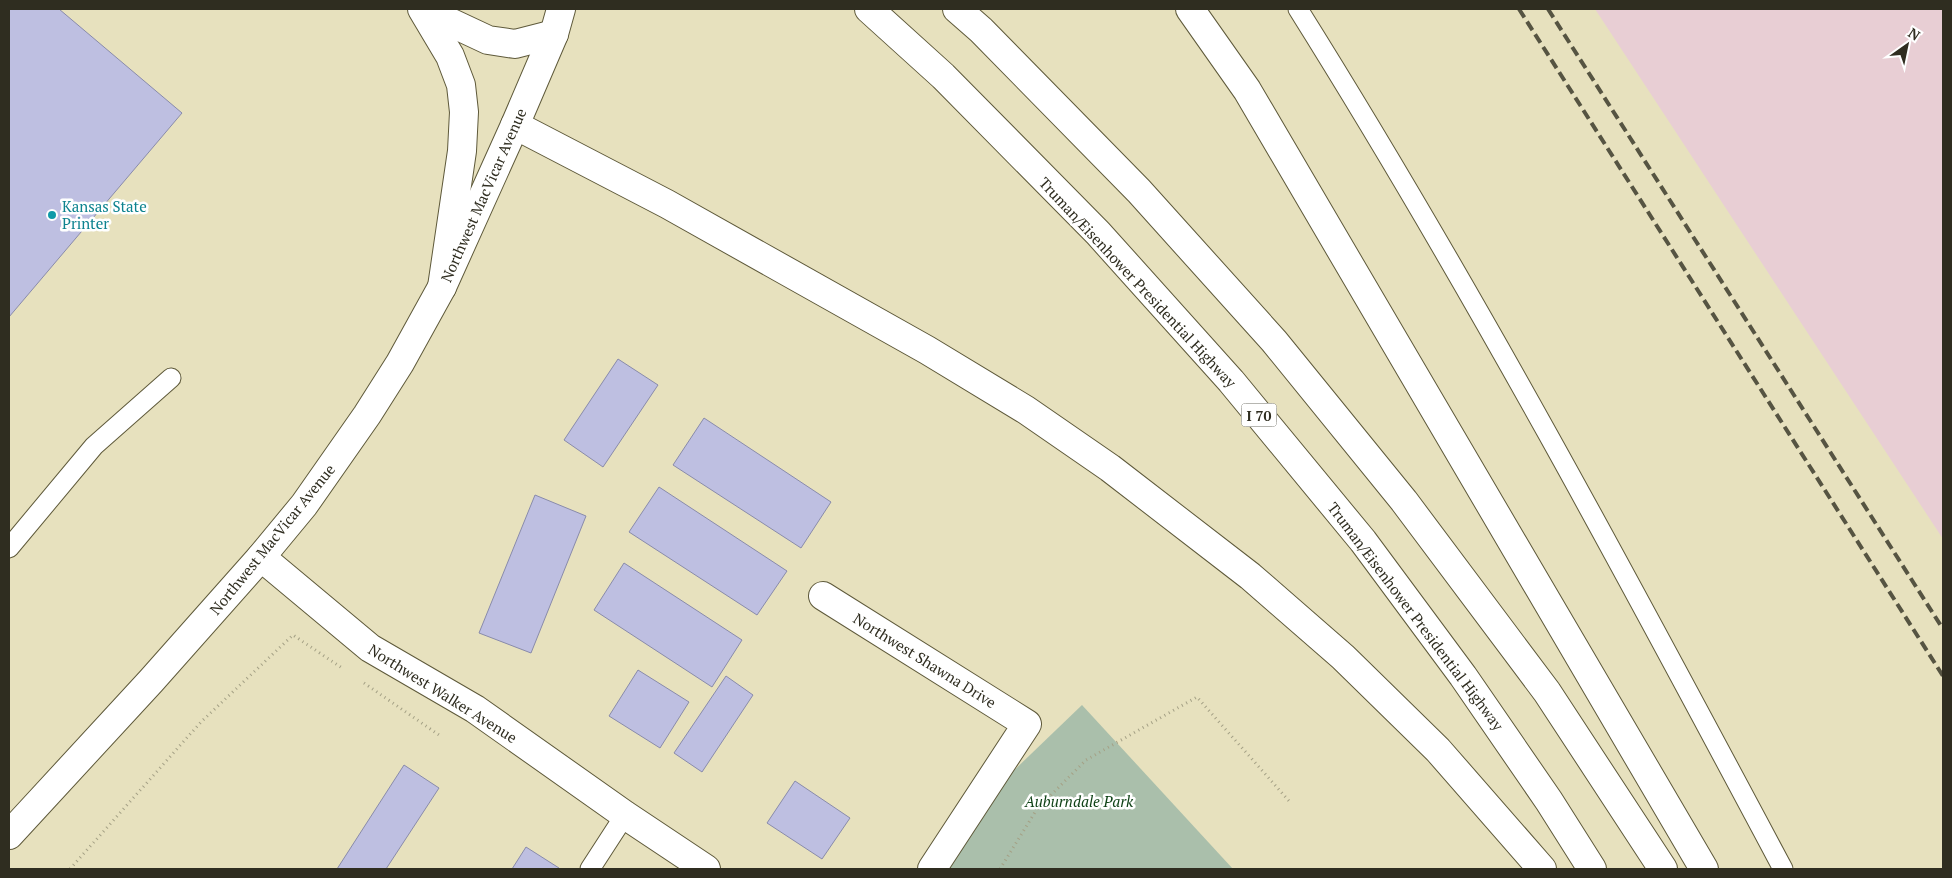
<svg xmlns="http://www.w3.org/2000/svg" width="1952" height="878" font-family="'PT Serif',serif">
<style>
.industrial{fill:#e8ced4}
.green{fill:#aabfab}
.building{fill:#bebfe1;stroke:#898baa}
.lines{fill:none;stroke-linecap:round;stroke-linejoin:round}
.service-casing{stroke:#5e593a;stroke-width:21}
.minor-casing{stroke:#5e593a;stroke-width:30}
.secondary-casing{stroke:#5e593a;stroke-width:30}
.motorway-casing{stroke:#5e593a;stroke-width:30}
.path{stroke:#a4a085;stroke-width:3;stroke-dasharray:1 4;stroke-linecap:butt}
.service{stroke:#fff;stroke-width:19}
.minor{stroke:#fff;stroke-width:28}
.secondary{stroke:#fff;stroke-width:28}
.motorway{stroke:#fff;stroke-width:28}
.rail{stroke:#565442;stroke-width:4;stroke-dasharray:10 5;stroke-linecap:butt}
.culture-dot{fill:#0f9aa8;stroke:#fff;stroke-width:2}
.labels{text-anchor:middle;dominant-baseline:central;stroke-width:5;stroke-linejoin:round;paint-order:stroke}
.shield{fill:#fff;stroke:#6d6c63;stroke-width:1}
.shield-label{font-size:14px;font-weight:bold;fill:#2f2d20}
.street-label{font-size:15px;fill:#2f2d20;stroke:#fff}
.culture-label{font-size:15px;fill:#0d838f;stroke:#fff;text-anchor:start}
.park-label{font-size:15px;font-style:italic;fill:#104317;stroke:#fff}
</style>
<rect width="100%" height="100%" fill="#e7e1be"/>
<!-- industrial -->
<polygon class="industrial" points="1595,9 1943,9 1943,539"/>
<!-- green -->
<polygon class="green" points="1082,705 1233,869 946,869 1005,779"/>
<!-- building -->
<g class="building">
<polygon points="9,9 59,9 182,113 9,317"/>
<polygon points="618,359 658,385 603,467 564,440"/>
<polygon points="704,418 831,502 801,548 673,465"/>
<polygon points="659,487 787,571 757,615 629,532"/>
<polygon points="535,495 586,516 531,653 479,633"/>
<polygon points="624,563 742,640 712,687 594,610"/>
<polygon points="638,670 689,702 660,748 609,716"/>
<polygon points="726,676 753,695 702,772 674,753"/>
<polygon points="404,765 439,788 386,869 337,869"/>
<polygon points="795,781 850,818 822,859 767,823"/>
<polygon points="526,847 559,868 558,869 512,869"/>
</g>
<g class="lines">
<defs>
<g id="service">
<path d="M1298 9C1473 288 1628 578 1783 869"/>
<polyline points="9,548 94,446 171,378"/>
<polyline points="590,869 625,815"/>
</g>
<g id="minor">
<polyline points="261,557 370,648 475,709 625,815 706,869"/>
<polyline points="823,596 1027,724 932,869"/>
</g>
<polyline id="secondary" points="9,835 151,681 261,557 304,505 367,415 400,363 442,287 515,125 554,34 561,9"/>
<g id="motorway">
<polyline points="422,9 450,56 461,85 464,112 462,151 442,287"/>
<polyline points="869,9 943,76 1098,233 1231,381 1363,541 1463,676 1549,801 1592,869"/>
<polyline points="957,9 981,30 1139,191 1274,341 1404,501 1547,692 1663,869"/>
<polyline points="1190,9 1247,90 1704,869"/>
<polyline points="424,10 488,40 515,44 554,34"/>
<polyline points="515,125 667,204 927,350 1026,410 1110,468 1250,576 1343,657 1438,750 1542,869"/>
</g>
</defs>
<!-- service casing -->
<use href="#service" class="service-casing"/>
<!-- minor casing -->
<use href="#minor" class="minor-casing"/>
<!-- secondary casing -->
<use href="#secondary" class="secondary-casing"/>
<!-- motorway casing -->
<use href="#motorway" class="motorway-casing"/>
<!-- path -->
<g class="path">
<polyline points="364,683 439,735"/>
<polyline points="70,869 201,722 293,635 342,668"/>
<polyline points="1000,869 1037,809 1086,760 1197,697 1289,801"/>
</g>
<!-- service -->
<use href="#service" class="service"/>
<!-- minor -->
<use href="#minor" class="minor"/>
<!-- secondary -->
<use href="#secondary" class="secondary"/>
<!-- motorway -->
<use href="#motorway" class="motorway"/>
<!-- rail -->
<g class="rail">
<polyline points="1519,9 1943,676"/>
<polyline points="1548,9 1943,629"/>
</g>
</g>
<!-- markers -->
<circle class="culture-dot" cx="52" cy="215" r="5"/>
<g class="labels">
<!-- shield labels -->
<rect class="shield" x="1241.5" y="403.5" width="35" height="23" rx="4"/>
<g class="shield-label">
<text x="1259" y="415">I 70</text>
</g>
<!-- street labels -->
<g class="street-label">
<text transform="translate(483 195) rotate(-66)">Northwest MacVicar Avenue</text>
<text transform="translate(1138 282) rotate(47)">Truman/Eisenhower Presidential Highway</text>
<text transform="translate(272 539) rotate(-51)">Northwest MacVicar Avenue</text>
<text transform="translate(1416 616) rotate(53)">Truman/Eisenhower Presidential Highway</text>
<text transform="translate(925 660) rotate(32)">Northwest Shawna Drive</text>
<text transform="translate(443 693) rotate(32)">Northwest Walker Avenue</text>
</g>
<!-- culture labels -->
<g class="culture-label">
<text x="62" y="206">Kansas State<tspan x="62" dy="17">Printer</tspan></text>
</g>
<!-- park labels -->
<g class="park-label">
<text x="1079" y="801">Auburndale Park</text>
</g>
</g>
<!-- border -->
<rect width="1952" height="878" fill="none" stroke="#2f2d20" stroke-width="20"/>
<!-- north arrow -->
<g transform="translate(1907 45) rotate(33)" stroke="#ffffff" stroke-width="4" paint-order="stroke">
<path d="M0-4L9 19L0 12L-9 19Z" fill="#2f2d20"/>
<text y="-8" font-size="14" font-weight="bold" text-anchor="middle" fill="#2f2d20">N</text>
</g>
</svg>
